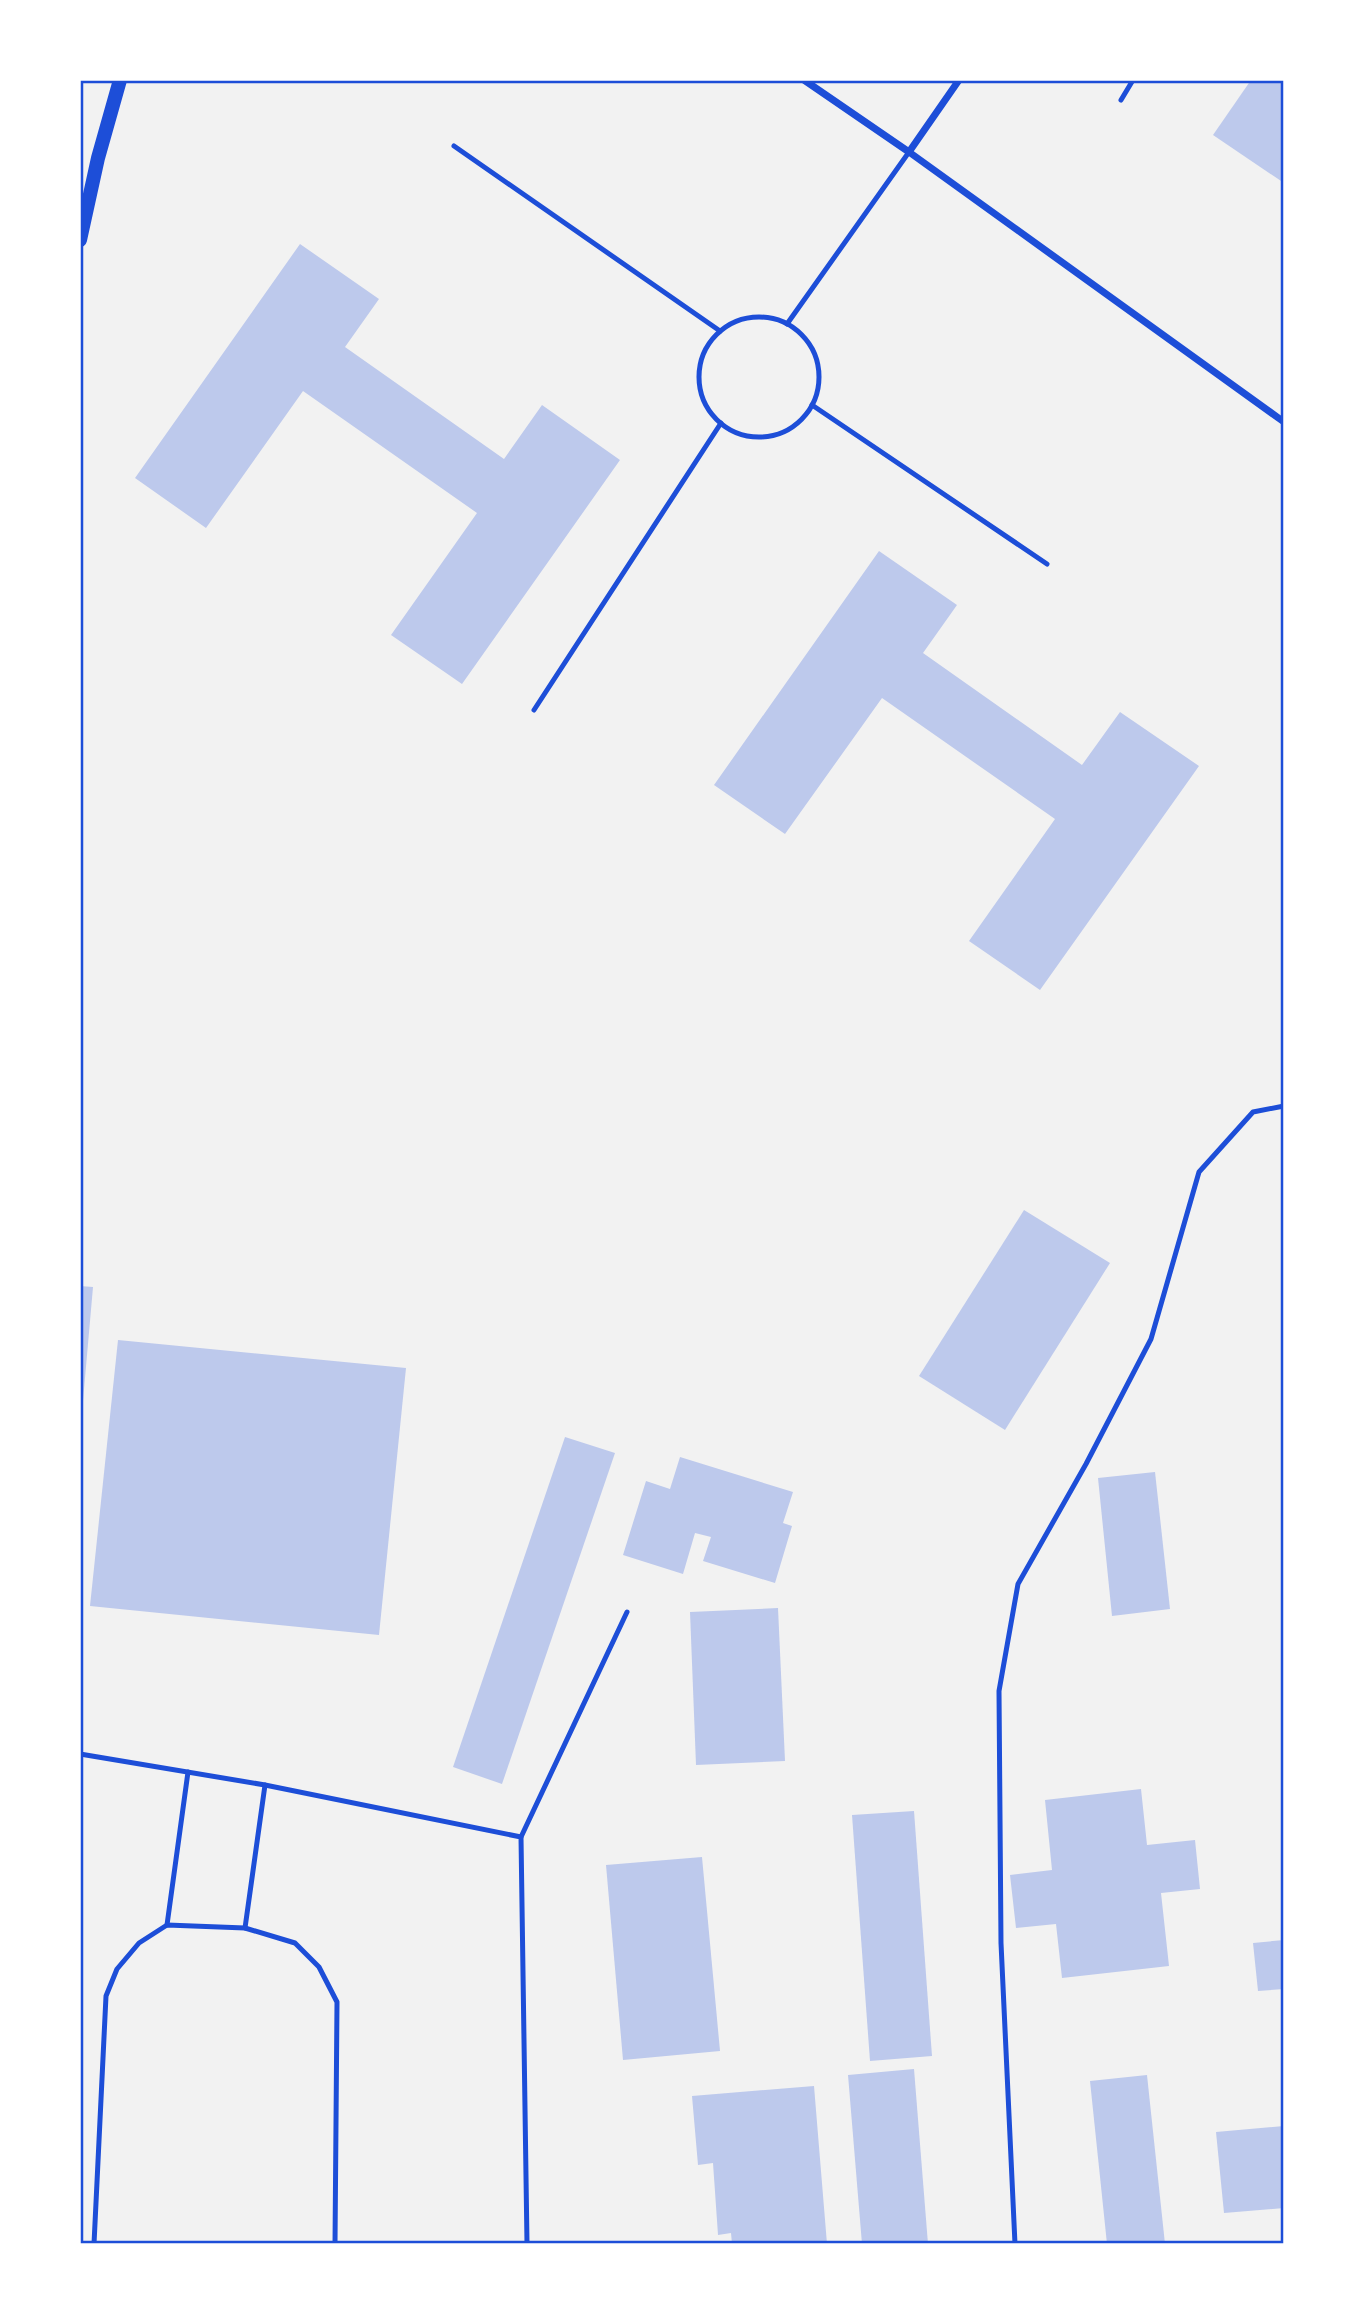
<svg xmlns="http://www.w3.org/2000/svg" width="1364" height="2324" font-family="'Open Sans',sans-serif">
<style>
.building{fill:#bdc9ec}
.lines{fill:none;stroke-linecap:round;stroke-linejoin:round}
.service{stroke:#1d4ed8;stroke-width:5}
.minor{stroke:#1d4ed8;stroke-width:7}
.secondary{stroke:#1d4ed8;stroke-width:14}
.neatline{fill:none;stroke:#1d4ed8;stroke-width:2.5}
</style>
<rect width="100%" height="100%" fill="#f2f2f2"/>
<!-- building -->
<g class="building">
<polygon points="1251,80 1284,80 1284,183 1213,135"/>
<polygon points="300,244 379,299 345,347 504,459 542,405 620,460 462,684 391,635 477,513 303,391 206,528 135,478"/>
<polygon points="879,551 957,605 923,653 1082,765 1120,712 1199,766 1040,990 969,941 1055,819 882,698 785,834 714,785"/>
<polygon points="1024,1210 1110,1263 1005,1430 919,1376"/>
<polygon points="80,1286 93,1287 82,1412 80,1411"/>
<polygon points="118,1340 406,1368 379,1635 90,1606"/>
<polygon points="565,1437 615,1453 502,1784 453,1767"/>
<polygon points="680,1457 793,1492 783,1523 792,1526 775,1583 703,1561 711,1537 695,1533 683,1574 623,1555 646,1481 670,1489"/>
<polygon points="1155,1472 1170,1609 1112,1616 1098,1478"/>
<polygon points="778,1608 785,1761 696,1765 690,1612"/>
<polygon points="1141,1789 1147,1845 1195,1840 1200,1889 1161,1893 1169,1966 1062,1978 1056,1924 1016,1928 1010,1875 1052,1870 1045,1800"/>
<polygon points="914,1811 932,2056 870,2061 852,1815"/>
<polygon points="702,1857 720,2051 623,2060 606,1865"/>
<polygon points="1284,1940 1284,1989 1258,1991 1253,1943"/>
<polygon points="914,2069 928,2244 862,2244 848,2075"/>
<polygon points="1147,2075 1165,2244 1107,2244 1090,2081"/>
<polygon points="814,2086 827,2244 732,2244 731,2233 718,2235 713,2163 698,2165 692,2096"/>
<polygon points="1284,2126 1284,2208 1224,2213 1216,2132"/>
</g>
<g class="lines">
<!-- service -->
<g class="service">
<polyline points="1121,100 1133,80"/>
<polyline points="454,146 720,331"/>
<circle cx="759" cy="377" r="60"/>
<polyline points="787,324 909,152"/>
<polyline points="812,405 1047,564"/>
<polyline points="534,710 721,423"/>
<polyline points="80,1754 265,1785 521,1837 527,2244"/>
<polyline points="521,1837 627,1612"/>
<polyline points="167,1925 188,1772"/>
<polyline points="245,1928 265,1785"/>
<polyline points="94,2244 106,1996 117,1969 139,1943 167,1925 245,1928 295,1943 319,1967 337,2002 335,2244"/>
<polyline points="1015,2244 1001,1943 999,1691 1018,1584 1086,1464 1151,1339 1199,1172 1253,1112 1284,1106"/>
</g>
<!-- minor -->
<g class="minor">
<polyline points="804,80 909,152 1284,422"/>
<polyline points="909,152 959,80"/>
</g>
<!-- secondary -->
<polyline class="secondary" points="80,240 98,158 120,80"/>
</g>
<!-- border -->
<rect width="1364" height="2324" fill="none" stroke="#ffffff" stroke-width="164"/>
<rect x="82" y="82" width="1200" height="2160" class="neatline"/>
</svg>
